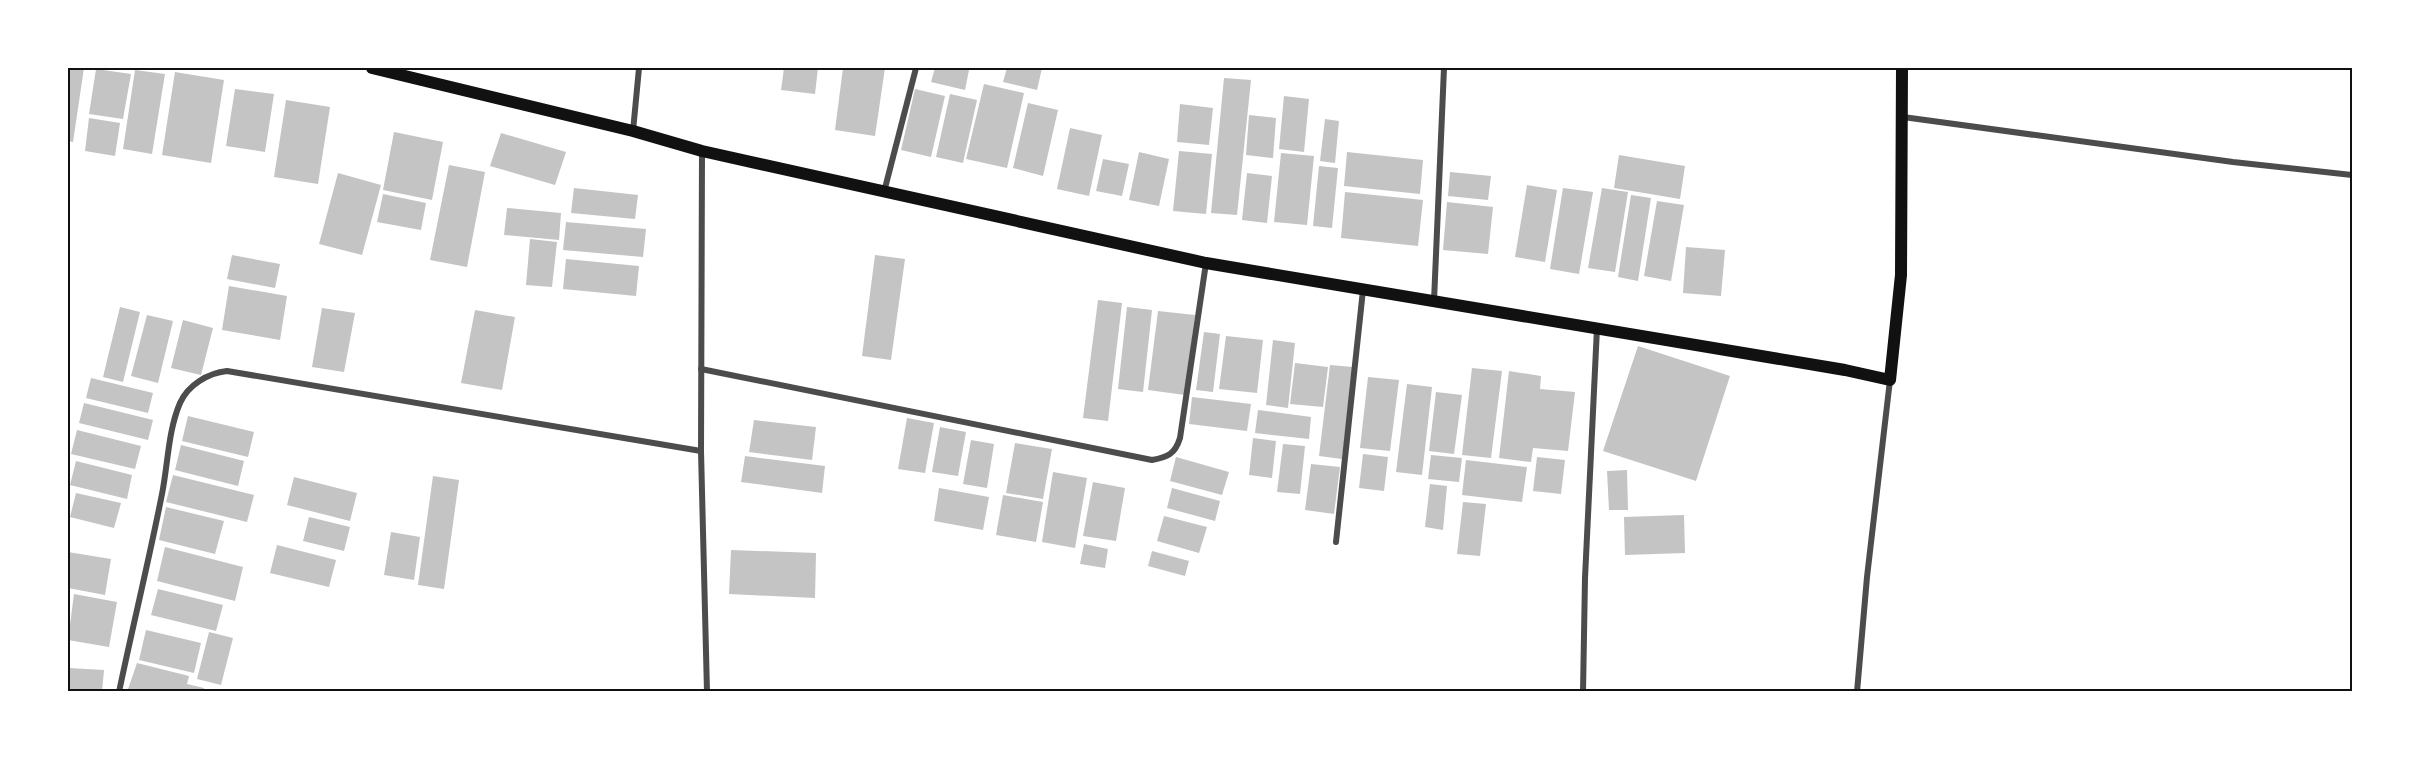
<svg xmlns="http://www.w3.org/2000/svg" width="2420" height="759" font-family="'Alegreya Sans',sans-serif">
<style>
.building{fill:#c4c4c4}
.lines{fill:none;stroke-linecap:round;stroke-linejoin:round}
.minor{stroke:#4c4c4c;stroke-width:6}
.secondary{stroke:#111;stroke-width:12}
.neatline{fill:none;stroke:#111;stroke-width:2}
</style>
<rect width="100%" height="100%" fill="#fff"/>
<!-- building -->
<g class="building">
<polygon points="68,68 84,68 73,142 68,141"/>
<polygon points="784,68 818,68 815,94 781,90"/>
<polygon points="843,68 885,68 875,136 835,130"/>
<polygon points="935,68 959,68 969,70 965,90 931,82"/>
<polygon points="1007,68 1042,68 1037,90 1003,82"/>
<polygon points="96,69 131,74 123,119 89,114"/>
<polygon points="135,70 165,74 152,154 123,149"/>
<polygon points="175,72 224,80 211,163 162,155"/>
<polygon points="1224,78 1251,80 1237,215 1211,213"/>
<polygon points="984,84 1024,93 1007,168 966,159"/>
<polygon points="235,89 274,94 265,152 226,146"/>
<polygon points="915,89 945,96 931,157 901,150"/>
<polygon points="950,94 977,100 963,163 936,157"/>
<polygon points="1284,96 1309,99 1304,152 1279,149"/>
<polygon points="286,100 330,107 318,184 274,177"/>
<polygon points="1028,103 1058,110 1043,176 1013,168"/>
<polygon points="1180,104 1213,108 1209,145 1177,142"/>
<polygon points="1249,115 1276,118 1273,158 1246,155"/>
<polygon points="89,118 120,123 115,156 85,151"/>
<polygon points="1325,119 1339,121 1335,163 1320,161"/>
<polygon points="1070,128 1102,135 1089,196 1057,189"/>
<polygon points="394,132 443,142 432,200 383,190"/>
<polygon points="501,133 566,152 555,185 490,166"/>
<polygon points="1179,151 1212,154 1206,214 1173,211"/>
<polygon points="1139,152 1169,159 1159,206 1129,200"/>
<polygon points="1347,152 1423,160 1420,194 1344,186"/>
<polygon points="1281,153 1314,156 1307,225 1274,222"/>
<polygon points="1619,155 1685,166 1680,199 1614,188"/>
<polygon points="1103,159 1129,164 1122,196 1096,191"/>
<polygon points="449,165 485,172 467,267 430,260"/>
<polygon points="1319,166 1338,168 1332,228 1313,226"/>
<polygon points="1450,172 1491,176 1488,200 1448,196"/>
<polygon points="338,173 381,185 362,255 319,244"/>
<polygon points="1247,173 1272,176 1267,223 1242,220"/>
<polygon points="1527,185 1557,190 1545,262 1515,257"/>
<polygon points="574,188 638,195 635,219 571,213"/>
<polygon points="1563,188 1593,192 1579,274 1550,269"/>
<polygon points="1602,188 1628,192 1615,272 1588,268"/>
<polygon points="1345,192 1423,200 1418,246 1341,238"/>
<polygon points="383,194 426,203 421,230 377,222"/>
<polygon points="1631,195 1651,198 1638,281 1618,277"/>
<polygon points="1657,201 1684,205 1671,281 1644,276"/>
<polygon points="1447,202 1493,207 1488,254 1443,250"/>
<polygon points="507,208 561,213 559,240 504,235"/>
<polygon points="566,222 646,229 643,257 563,250"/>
<polygon points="530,239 557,242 552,287 526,285"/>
<polygon points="1686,247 1725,250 1721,296 1683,293"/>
<polygon points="232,255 280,264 275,288 227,279"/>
<polygon points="875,255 905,259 891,360 862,356"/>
<polygon points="566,259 639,266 636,296 563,289"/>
<polygon points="229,286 287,296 280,340 222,330"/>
<polygon points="1098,300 1122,303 1108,421 1083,418"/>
<polygon points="120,307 140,312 123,382 103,377"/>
<polygon points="1127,307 1152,310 1143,392 1118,389"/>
<polygon points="322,308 355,313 344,372 312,367"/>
<polygon points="475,310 515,317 502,390 461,383"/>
<polygon points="1158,311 1195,315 1185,395 1148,390"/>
<polygon points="147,315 173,321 158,383 131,376"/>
<polygon points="183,320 213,328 201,375 171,368"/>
<polygon points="1204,332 1220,334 1213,392 1196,390"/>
<polygon points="1226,336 1263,340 1257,393 1219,389"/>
<polygon points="1273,340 1295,343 1288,408 1266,405"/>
<polygon points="1638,346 1730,376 1696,481 1603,451"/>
<polygon points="1295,363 1328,367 1323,407 1290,404"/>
<polygon points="1330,365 1353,367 1342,459 1319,456"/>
<polygon points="1472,368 1502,371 1491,458 1462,455"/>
<polygon points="1509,371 1541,376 1540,389 1575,392 1568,451 1533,448 1531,462 1499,458"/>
<polygon points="1368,377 1399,380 1390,451 1360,448"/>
<polygon points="91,378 153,393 148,413 86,398"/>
<polygon points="1407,384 1432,387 1422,475 1396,472"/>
<polygon points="1436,392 1462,395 1454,454 1429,451"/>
<polygon points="1192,397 1251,404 1247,431 1189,424"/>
<polygon points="84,403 153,420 148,440 79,423"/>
<polygon points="1258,410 1311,417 1309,439 1255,433"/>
<polygon points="188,416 254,432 248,457 182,441"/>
<polygon points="907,418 934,423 925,473 898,469"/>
<polygon points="754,420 816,427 812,460 749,452"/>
<polygon points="940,427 966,432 958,476 932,472"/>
<polygon points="77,430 141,446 135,469 71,454"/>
<polygon points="1253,438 1276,441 1272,478 1249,475"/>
<polygon points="971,440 994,444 987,488 963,484"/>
<polygon points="1015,443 1052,449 1043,499 1006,493"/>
<polygon points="1283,444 1305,446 1300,494 1277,492"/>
<polygon points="181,445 244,461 238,486 175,470"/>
<polygon points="1363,454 1388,457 1384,491 1359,488"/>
<polygon points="1431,455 1462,458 1459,482 1428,479"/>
<polygon points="745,456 825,466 822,493 741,482"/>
<polygon points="1176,457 1229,472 1222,495 1170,481"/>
<polygon points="1537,457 1565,460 1561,494 1533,491"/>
<polygon points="1466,460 1527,467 1522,502 1462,495"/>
<polygon points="76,461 132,475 127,499 70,485"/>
<polygon points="1311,464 1340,467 1334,514 1305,510"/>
<polygon points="1627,470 1628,510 1609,510 1607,471"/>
<polygon points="1053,472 1087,478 1075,548 1042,542"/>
<polygon points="173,475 254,495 247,522 166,502"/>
<polygon points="433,476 459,480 444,589 418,585"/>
<polygon points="294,477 357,493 350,521 287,505"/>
<polygon points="1093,482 1125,488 1116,541 1083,536"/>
<polygon points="1430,484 1447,486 1443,530 1425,527"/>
<polygon points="939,488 989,497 983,530 934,521"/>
<polygon points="1172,488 1220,501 1215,521 1167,508"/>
<polygon points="76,493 121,503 114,528 70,517"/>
<polygon points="1003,495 1043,502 1036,542 996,535"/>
<polygon points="1463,502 1486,504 1480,556 1457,554"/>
<polygon points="166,507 224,521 215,554 159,540"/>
<polygon points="1684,515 1685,553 1625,555 1624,517"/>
<polygon points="1164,516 1207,527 1199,553 1157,541"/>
<polygon points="309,517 350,527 344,551 303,541"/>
<polygon points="391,532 420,537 414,580 384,575"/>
<polygon points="1084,544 1108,549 1105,568 1080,564"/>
<polygon points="277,545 336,560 329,587 270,573"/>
<polygon points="165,547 243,567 235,601 157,581"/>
<polygon points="731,550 816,553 815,598 729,594"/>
<polygon points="1152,551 1189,561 1185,576 1148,566"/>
<polygon points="68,552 111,559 105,595 68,588"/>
<polygon points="158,589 223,605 216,631 151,615"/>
<polygon points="74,594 117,602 109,647 68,640"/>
<polygon points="146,630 201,643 194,673 139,660"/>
<polygon points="209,632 233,638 221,685 197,679"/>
<polygon points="137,663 189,676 187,684 204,688 203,692 127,692"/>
<polygon points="69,668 104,670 102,692 68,692"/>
</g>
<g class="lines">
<!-- minor -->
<g class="minor">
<polyline points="1903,117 2233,162 2352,175"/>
<polyline points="633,131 639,68"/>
<polyline points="702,151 701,451 707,692"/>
<polyline points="884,192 916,68"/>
<polyline points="1434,301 1444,68"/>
<path d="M701 369 1152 460C1168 457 1175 454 1180 438L1206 263"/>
<polyline points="1336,542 1363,290"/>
<path d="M119 692C133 625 149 560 162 494 168 464 168 431 180 403 188 385 208 373 227 371L701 451"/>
<polyline points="1583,692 1585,578 1597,328"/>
<polyline points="1857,692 1867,577 1890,380"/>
</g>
<!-- secondary -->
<polyline class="secondary" points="372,68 633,131 702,151 1206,263 1845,370 1890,380 1901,275 1902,68"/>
</g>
<!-- border -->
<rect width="2420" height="759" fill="none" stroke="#ffffff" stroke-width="138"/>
<rect x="69" y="69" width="2282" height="621" class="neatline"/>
</svg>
